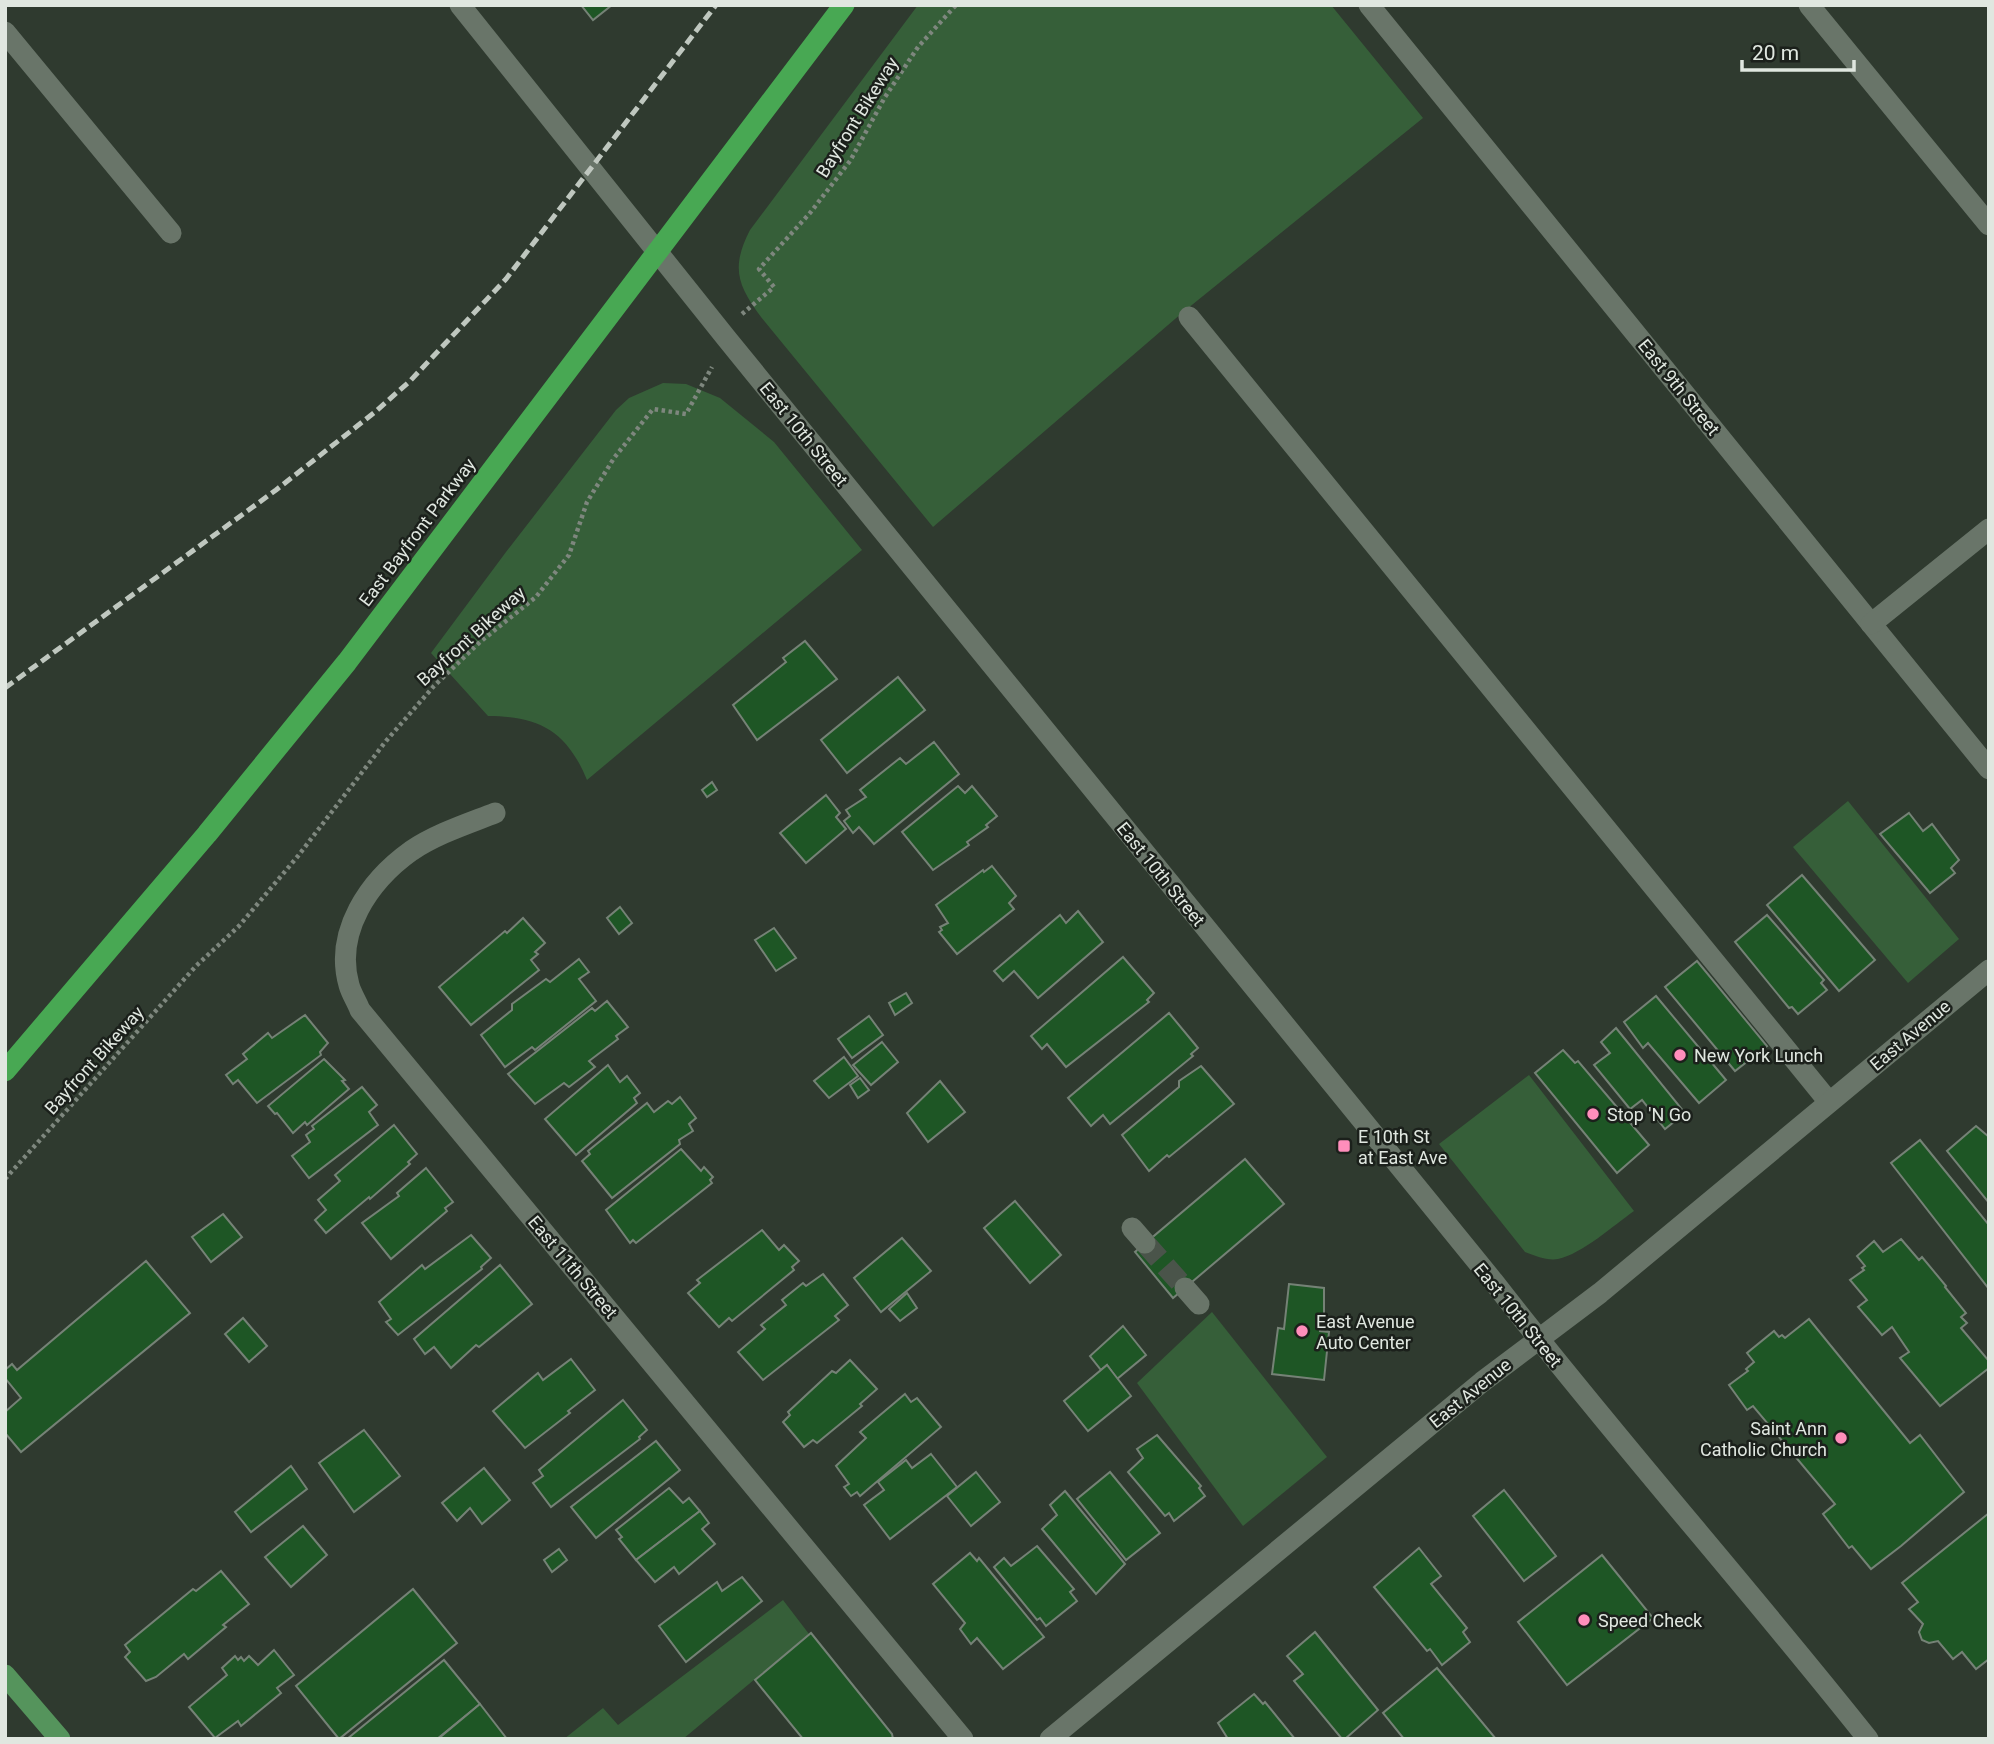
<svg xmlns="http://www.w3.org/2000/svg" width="1994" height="1744" font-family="Roboto,sans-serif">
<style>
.green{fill:#365f39}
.building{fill:#1e5625;stroke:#758276;stroke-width:2}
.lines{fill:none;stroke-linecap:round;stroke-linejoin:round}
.minor-tunnel{stroke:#4a544a;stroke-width:21;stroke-dasharray:21 10;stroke-linecap:butt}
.path{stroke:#7e877e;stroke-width:4.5;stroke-dasharray:3.5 3.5;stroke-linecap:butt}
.minor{stroke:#697569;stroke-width:21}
.major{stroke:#55945c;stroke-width:21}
.highway{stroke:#48a853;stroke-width:21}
.rail{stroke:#bfc7bf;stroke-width:5;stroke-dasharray:10 5;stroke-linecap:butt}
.poi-dot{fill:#ff8ebb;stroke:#1b201b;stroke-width:2.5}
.labels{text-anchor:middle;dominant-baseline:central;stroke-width:5;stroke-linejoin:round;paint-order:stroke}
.street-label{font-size:18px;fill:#e0e7e0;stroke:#1b201b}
.poi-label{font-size:18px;fill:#e0e7e0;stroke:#1b201b;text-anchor:start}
</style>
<rect width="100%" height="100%" fill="#2f3a2f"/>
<!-- green -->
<g class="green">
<path d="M918 5H1331L1423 118 1182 313 933 527 761 317C737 285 731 267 750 230Z"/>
<path d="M663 383 686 384 720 398 774 442 862 550 587 780C567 731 539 716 488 716L431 653 506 552 616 410 629 398Z"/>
<polygon points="1848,801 1959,939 1908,983 1793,847"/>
<path d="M1529 1075 1634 1211C1614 1225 1582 1254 1558 1259 1548 1261 1535 1256 1525 1252L1439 1144Z"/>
<polygon points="1212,1312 1327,1457 1243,1526 1137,1383"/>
<polygon points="783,1600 809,1634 683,1739 564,1739 603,1708 618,1725"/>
</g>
<!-- building -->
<g class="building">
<polygon points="581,5 612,5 593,20"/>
<polygon points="805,641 837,679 757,740 733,705 786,662 783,658"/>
<polygon points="898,677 925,710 847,773 821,740"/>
<polygon points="934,742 959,774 874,844 859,827 853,833 844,821 850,816 846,810 866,797 860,790 900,758 906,764"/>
<polygon points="712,782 717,790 707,797 702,790"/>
<polygon points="958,786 965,793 972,786 997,816 986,825 988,827 967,842 969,845 933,870 902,832"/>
<polygon points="826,795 840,813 836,817 846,829 806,863 780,833"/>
<polygon points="1909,813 1923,831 1932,824 1959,860 1951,868 1955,873 1930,893 1880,834"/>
<polygon points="992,866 1016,896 1009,903 1014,909 957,954 939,932 942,930 940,927 948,923 936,905 983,870 984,872"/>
<polygon points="1802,875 1875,960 1839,991 1767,905"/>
<polygon points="620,907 632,923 619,934 607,918"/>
<polygon points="1078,911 1103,942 1038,998 1014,971 1003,981 994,971 1060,915 1066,923"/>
<polygon points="1767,915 1824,980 1821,983 1827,990 1798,1014 1792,1007 1789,1008 1735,942"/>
<polygon points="523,918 545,943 535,952 538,954 531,960 539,970 471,1025 439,987 505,931 507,933"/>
<polygon points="774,928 796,958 776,971 755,940"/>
<polygon points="1123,957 1154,993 1147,1000 1149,1002 1066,1067 1047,1044 1042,1049 1031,1036"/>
<polygon points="579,959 589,972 579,979 596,1001 535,1050 532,1047 505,1067 481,1035 512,1010 512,1004 546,979 550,982"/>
<polygon points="1697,961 1767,1046 1735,1071 1665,987"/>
<polygon points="906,993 912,1003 895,1015 889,1003"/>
<polygon points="1656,996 1726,1080 1699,1103 1648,1043 1643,1048 1624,1022"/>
<polygon points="607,1001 628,1027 616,1036 618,1039 589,1061 595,1067 569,1087 564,1083 535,1104 508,1074 592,1008 595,1011"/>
<polygon points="1169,1013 1198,1048 1191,1054 1193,1056 1110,1124 1103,1115 1091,1126 1068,1098"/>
<polygon points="305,1015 328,1043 320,1052 321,1055 257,1103 238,1080 233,1084 226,1075 247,1059 243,1054 268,1033 272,1038"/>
<polygon points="869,1016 883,1035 852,1058 838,1039"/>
<polygon points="1616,1028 1685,1113 1665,1129 1642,1100 1630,1109 1594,1065 1610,1053 1601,1042"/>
<polygon points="882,1042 898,1062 871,1085 853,1065"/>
<polygon points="1563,1050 1575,1063 1578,1061 1649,1145 1617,1173 1535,1073"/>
<polygon points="844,1057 858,1076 829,1098 814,1081"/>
<polygon points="324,1059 345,1080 342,1081 349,1089 307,1125 305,1122 293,1133 277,1113 275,1114 268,1106"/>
<polygon points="608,1065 620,1082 627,1076 640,1093 634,1098 637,1103 576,1155 545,1119"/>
<polygon points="1201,1066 1234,1104 1169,1157 1167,1155 1149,1171 1122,1135 1179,1087 1179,1081"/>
<polygon points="860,1078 869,1090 858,1098 850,1085"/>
<polygon points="940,1081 965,1112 928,1142 907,1113"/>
<polygon points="362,1087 377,1105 369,1112 378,1125 309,1178 292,1156 310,1142 306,1135 314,1129 312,1126"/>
<polygon points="680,1097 696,1118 689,1124 693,1131 679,1140 680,1144 612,1198 582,1161 590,1154 588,1151 647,1103 654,1112 668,1101 672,1104"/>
<polygon points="394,1125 417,1154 408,1162 410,1164 370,1199 369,1197 326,1233 315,1220 326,1210 318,1200 340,1181 335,1175"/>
<polygon points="1976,1126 1989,1137 1989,1203 1947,1151"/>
<polygon points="1920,1140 1989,1225 1989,1289 1891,1163"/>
<polygon points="681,1149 701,1171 704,1167 713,1177 710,1180 712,1183 636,1243 633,1240 630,1243 606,1210"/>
<polygon points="1245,1159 1284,1204 1173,1298 1135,1252"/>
<polygon points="426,1168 453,1202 445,1208 447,1211 391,1259 362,1223 399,1196 397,1193"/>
<polygon points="1015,1201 1061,1255 1030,1283 984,1228"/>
<polygon points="223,1214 242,1237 211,1262 192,1237"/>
<polygon points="762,1230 779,1250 784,1245 799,1261 792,1267 794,1270 732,1321 729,1318 719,1327 688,1293 700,1283 697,1280"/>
<polygon points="471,1235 491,1258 481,1267 482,1269 398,1335 386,1322 391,1319 379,1302 422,1265 425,1269"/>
<polygon points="902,1238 931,1271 881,1312 854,1278"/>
<polygon points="1901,1239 1919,1260 1922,1257 1946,1286 1945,1287 1966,1313 1961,1317 1967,1323 1961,1328 1989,1361 1989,1368 1940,1406 1900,1358 1909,1352 1892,1327 1882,1335 1858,1307 1867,1300 1850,1280 1864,1270 1862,1268 1865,1266 1857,1256 1874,1241 1883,1252"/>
<polygon points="146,1261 190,1313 21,1452 5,1433 5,1412 21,1398 5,1378 5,1370 12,1364 17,1370"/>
<polygon points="500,1265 532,1304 479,1347 476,1345 451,1368 434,1347 425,1354 414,1339"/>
<polygon points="823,1274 848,1305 835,1316 839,1320 763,1380 738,1352 765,1329 761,1325 786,1305 782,1300 803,1283 806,1286"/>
<polygon points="1289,1284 1324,1288 1324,1318 1320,1317 1320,1331 1329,1332 1324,1380 1272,1374 1278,1328 1284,1329"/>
<polygon points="907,1293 917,1308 900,1321 889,1309"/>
<polygon points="243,1318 267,1346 249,1362 225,1334"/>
<polygon points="1809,1319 1910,1443 1920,1435 1964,1492 1901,1546 1871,1569 1852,1546 1849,1548 1823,1514 1835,1504 1753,1406 1747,1410 1729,1385 1748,1371 1746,1369 1754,1362 1747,1353 1774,1331 1779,1337 1782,1335 1785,1338"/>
<polygon points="1123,1326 1146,1355 1117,1379 1107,1365 1101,1370 1090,1356"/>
<polygon points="571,1359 595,1390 568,1411 570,1413 525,1448 493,1411 538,1373 543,1380"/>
<polygon points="850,1360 877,1389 860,1404 862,1406 817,1443 813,1440 804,1447 783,1422 790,1415 788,1412 832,1371 836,1373"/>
<polygon points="1107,1365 1131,1396 1088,1431 1064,1401"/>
<polygon points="905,1394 911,1402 917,1398 941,1427 860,1496 857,1492 851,1496 844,1487 849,1484 836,1466 866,1438 860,1432"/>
<polygon points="623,1400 647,1430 639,1437 640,1439 551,1507 533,1483 543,1476 539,1470"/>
<polygon points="364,1430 400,1476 354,1512 319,1463"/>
<polygon points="1157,1435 1201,1486 1199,1488 1205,1496 1174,1521 1169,1513 1165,1516 1128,1472 1143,1458 1137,1449"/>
<polygon points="656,1441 680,1470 596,1538 571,1507"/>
<polygon points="931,1454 957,1487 890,1539 864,1505 884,1490 878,1482 906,1460 912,1468"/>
<polygon points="291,1466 307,1489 251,1532 235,1512"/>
<polygon points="484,1468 510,1500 482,1524 470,1508 457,1521 442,1503"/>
<polygon points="976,1472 1000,1502 971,1526 947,1496"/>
<polygon points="1110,1472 1160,1533 1126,1560 1077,1499"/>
<polygon points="669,1488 683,1503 689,1498 700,1511 636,1560 619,1539 622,1537 616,1530"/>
<polygon points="1504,1490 1556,1556 1524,1581 1473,1516"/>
<polygon points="1065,1491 1125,1564 1096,1594 1042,1529 1057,1515 1050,1505"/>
<polygon points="700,1511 709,1523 702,1529 715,1544 679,1574 674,1567 655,1582 636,1560"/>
<polygon points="1989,1513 1989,1659 1976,1669 1962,1652 1953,1659 1938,1641 1929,1643 1922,1640 1919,1632 1923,1624 1909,1609 1918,1602 1902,1583"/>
<polygon points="303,1526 327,1555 291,1587 265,1557"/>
<polygon points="1037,1546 1074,1589 1070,1592 1077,1601 1046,1626 1040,1618 1037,1620 994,1567 1004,1558 1011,1566"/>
<polygon points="1419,1548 1441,1576 1431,1584 1467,1628 1463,1632 1470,1642 1442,1665 1430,1649 1427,1651 1374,1587"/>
<polygon points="559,1549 567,1560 552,1572 544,1560"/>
<polygon points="970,1553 977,1561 979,1558 1044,1637 1003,1669 977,1638 971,1644 960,1629 965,1623 933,1584"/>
<polygon points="1602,1555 1653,1618 1567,1685 1518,1622"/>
<polygon points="221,1571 249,1604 223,1625 226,1627 188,1659 184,1654 156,1677 146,1681 125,1657 130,1652 125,1645 193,1589 196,1591"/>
<polygon points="742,1577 762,1601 686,1662 659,1626 717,1582 722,1591"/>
<polygon points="413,1589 457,1643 339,1739 296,1686"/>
<polygon points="1315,1632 1378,1710 1345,1739 1342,1739 1294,1681 1303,1674 1287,1656"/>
<polygon points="811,1633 892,1734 893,1739 803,1739 755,1680"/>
<polygon points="274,1650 294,1675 277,1688 281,1693 241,1726 238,1721 215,1738 189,1707 227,1675 222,1668 235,1656 238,1660 241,1657 244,1661 249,1656 258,1665"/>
<polygon points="444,1660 480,1704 437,1739 347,1739"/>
<polygon points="1437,1668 1496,1739 1404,1739 1383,1713"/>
<polygon points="1254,1694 1263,1704 1265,1702 1295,1739 1228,1739 1218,1723"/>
<polygon points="480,1704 507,1739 438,1739"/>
</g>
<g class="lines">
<!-- minor-tunnel -->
<polyline class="minor-tunnel" points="1145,1243 1185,1288"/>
<!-- path -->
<g class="path">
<polyline points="742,314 774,287 759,269 810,213 850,161 885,97 918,47 956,5"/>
<polyline points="5,1179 196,966 239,926 298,856 386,741 434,686 480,642 536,597 569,555 587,502 614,458 653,409 686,414 712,367"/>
</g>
<!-- minor -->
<g class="minor">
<path d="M460 5 727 339 1493 1281C1614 1437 1745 1584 1868 1739"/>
<polyline points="1369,5 1989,769"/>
<polyline points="1809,5 1989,225"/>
<polyline points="5,32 171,233"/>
<polyline points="1189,317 1829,1102"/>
<polyline points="1871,624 1989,529"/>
<path d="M495 813C467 824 436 834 411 851 369 881 334 932 349 985 351 993 357 1002 360 1010L963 1739"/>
<polyline points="1132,1228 1145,1243"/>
<polyline points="1185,1288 1199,1304"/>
<polyline points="1050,1739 1482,1382 1600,1293 1989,970"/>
</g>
<!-- major -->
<polyline class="major" points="5,1675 60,1739"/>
<!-- highway -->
<polyline class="highway" points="5,1071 207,834 347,662 844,5"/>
<!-- rail -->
<polyline class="rail" points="5,688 276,490 375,412 410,381 506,279 716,5"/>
</g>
<!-- markers -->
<g class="poi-dot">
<circle cx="1680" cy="1055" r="7"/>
<circle cx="1593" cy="1114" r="7"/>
<rect x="1337" y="1139" width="14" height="14" rx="3.5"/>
<circle cx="1302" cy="1331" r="7"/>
<circle cx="1841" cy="1438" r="7"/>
<circle cx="1584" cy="1620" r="7"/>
</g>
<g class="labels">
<!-- street labels -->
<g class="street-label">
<text transform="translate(857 117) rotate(-58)">Bayfront Bikeway</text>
<text transform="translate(1679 387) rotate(51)">East 9th Street</text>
<text transform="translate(804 434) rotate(51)">East 10th Street</text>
<text transform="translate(417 532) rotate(-53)">East Bayfront Parkway</text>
<text transform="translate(471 636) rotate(-42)">Bayfront Bikeway</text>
<text transform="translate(1161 874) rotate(51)">East 10th Street</text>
<text transform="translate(1910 1035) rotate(-40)">East Avenue</text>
<text transform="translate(94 1060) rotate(-48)">Bayfront Bikeway</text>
<text transform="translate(573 1267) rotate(50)">East 11th Street</text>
<text transform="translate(1518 1315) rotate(51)">East 10th Street</text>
<text transform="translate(1470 1393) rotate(-39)">East Avenue</text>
</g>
<!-- poi labels -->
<g class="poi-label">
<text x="1694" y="1055">New York Lunch</text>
<text x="1607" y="1114">Stop 'N Go</text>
<text x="1358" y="1136">E 10th St<tspan x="1358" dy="21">at East Ave</tspan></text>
<text x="1316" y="1321">East Avenue<tspan x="1316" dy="21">Auto Center</tspan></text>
<text x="1827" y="1428" text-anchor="end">Saint Ann<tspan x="1827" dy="21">Catholic Church</tspan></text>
<text x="1598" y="1620">Speed Check</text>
</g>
</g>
<!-- border -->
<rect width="1994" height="1744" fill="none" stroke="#e0e7e0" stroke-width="14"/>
<!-- scale -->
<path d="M1742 60v10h112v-10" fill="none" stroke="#e0e7e0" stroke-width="3.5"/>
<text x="1752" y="60" font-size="21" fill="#e0e7e0" stroke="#1b201b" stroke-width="5" paint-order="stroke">20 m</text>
</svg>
